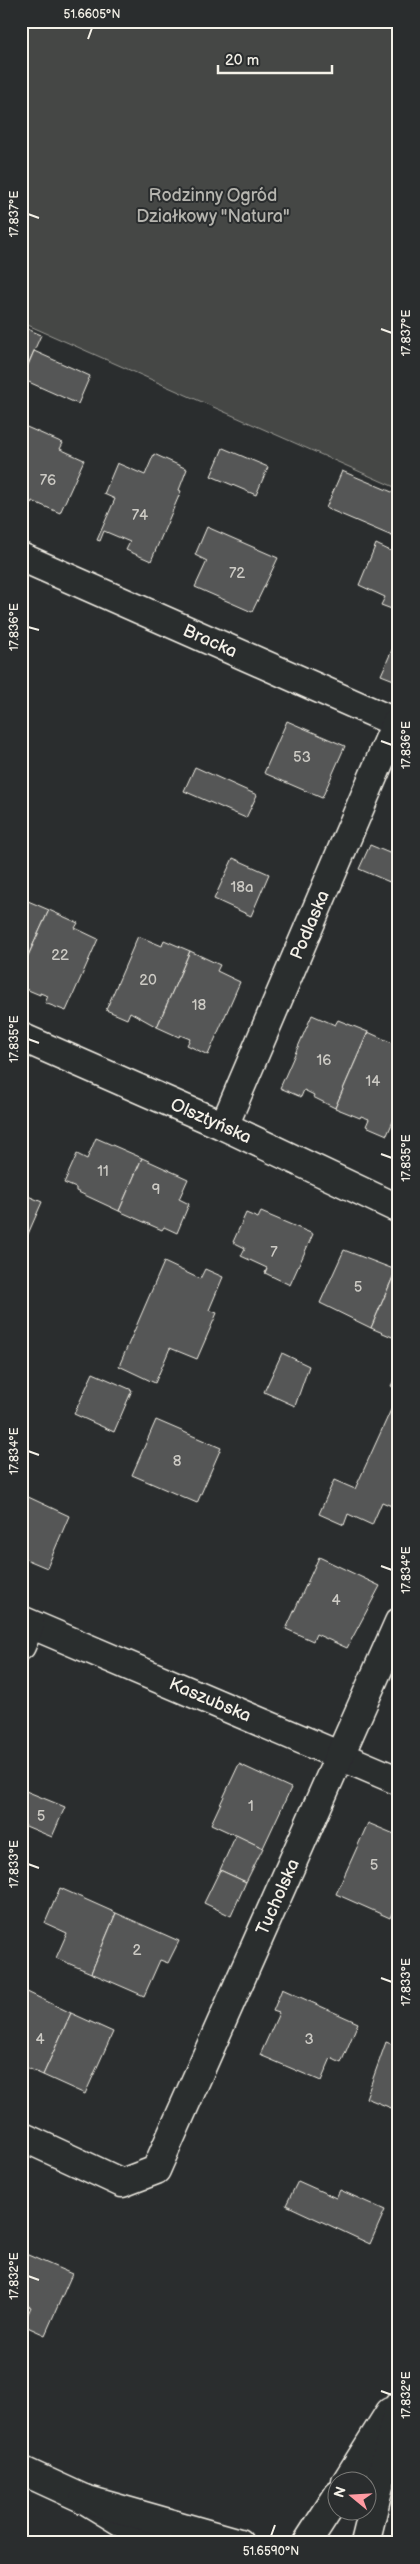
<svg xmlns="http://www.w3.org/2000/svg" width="420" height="2564" font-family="'Balsamiq Sans',sans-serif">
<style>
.green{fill:#444645;stroke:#9c9c96}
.building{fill:#555756;stroke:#f4f1e8}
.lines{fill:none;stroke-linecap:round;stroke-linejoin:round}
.minor-casing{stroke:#f4f1e8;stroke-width:31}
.minor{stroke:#2a2d2e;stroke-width:28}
.ticks{fill:none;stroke:#f4f1e8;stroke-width:2}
.labels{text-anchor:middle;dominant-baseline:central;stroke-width:4;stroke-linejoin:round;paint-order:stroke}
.number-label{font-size:15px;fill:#cccac4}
.park-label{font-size:18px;fill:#b6b5af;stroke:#2a2d2e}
.street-label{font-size:18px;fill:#f4f1e8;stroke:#2a2d2e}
.neatline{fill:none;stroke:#f4f1e8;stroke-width:2}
.ticks-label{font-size:12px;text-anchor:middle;fill:#f4f1e8}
</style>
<rect width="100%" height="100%" fill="#2a2d2e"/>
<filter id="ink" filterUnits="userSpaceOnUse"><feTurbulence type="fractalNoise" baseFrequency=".02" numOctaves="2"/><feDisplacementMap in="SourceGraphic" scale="10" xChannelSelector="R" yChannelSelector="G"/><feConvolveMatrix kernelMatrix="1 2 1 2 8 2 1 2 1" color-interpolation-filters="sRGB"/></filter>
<g filter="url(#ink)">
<!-- green -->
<polygon class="green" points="21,21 399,21 399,489 21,322"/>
<!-- building -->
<g class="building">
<polygon points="21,326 41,335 26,369 21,367"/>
<polygon points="34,351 90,376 78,404 22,379"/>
<polygon points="22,425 63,443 60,449 84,460 60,513 32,501 29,508 21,505"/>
<polygon points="223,448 268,467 256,495 211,476"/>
<polygon points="154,454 187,469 179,490 181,491 151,561 126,550 130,542 104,531 100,541 97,540 115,499 104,494 117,463 145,475"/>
<polygon points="342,471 399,495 399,539 326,508"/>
<polygon points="207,527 278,558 252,612 195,587 207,561 195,555"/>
<polygon points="376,544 399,555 397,611 381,605 385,597 359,585"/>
<polygon points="399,634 399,682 381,675"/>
<polygon points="287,721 345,746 322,798 264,773"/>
<polygon points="195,767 257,795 246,818 184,791"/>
<polygon points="370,845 399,857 399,886 359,869"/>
<polygon points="233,858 269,874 251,916 214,899"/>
<polygon points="21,898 49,910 21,971"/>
<polygon points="49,910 78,923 75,928 98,939 66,1011 45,1003 48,996 40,993 40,995 21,987 21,971"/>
<polygon points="138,936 162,946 164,940 190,951 157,1027 130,1012 127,1019 106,1010"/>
<polygon points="190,951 220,965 217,971 240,982 208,1055 187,1045 190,1039 180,1035 179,1037 157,1027"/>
<polygon points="312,1015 335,1025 338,1020 368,1032 335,1108 313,1097 314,1095 304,1090 301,1097 280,1088"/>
<polygon points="368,1032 399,1046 396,1052 399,1053 399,1108 387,1135 366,1126 369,1119 361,1116 360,1118 335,1108"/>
<polygon points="96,1138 142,1158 119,1211 76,1191 76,1188 64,1183 77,1154 87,1159"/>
<polygon points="142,1158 188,1179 179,1199 189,1204 177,1233 164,1227 162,1230 119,1211"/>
<polygon points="21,1193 42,1202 21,1250"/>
<polygon points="261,1212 313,1234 290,1285 265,1273 267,1268 241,1256 245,1248 233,1242 246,1213 258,1218"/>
<polygon points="344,1250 396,1270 371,1328 320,1303"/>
<polygon points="164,1262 200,1279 205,1269 223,1277 209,1310 217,1313 197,1359 170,1348 155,1383 119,1366"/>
<polygon points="396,1270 399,1272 399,1335 397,1339 371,1328"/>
<polygon points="282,1353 309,1366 295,1406 264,1392"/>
<polygon points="399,1370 399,1390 391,1386"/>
<polygon points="93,1373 132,1390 114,1432 74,1414"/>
<polygon points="399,1392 399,1509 382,1502 372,1525 348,1514 344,1525 319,1514 334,1480 355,1489"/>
<polygon points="156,1420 221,1448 197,1503 132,1475"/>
<polygon points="24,1495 69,1516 47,1568 21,1557 21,1501"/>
<polygon points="319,1557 380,1586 347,1648 316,1634 313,1641 286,1629"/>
<polygon points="239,1764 291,1788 263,1848 211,1824"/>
<polygon points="21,1789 65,1807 52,1837 21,1824"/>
<polygon points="368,1823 399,1836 399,1897 390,1918 336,1894"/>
<polygon points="236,1835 263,1848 246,1882 220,1870"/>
<polygon points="220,1870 246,1882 231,1916 204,1903"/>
<polygon points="60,1888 116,1913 91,1973 56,1958 67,1933 45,1923"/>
<polygon points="116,1913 179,1941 168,1963 160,1960 144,1996 91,1973"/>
<polygon points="282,1989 358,2023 341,2063 331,2058 321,2081 260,2055 279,2013 273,2011"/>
<polygon points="23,1990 71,2013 43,2075 21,2065"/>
<polygon points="71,2013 113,2032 85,2094 43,2075"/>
<polygon points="386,2042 399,2047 399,2111 366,2098"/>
<polygon points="298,2181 336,2198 340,2190 385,2210 370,2244 286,2205"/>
<polygon points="21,2252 72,2274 45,2335 23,2325 31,2307 21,2303"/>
</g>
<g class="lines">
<defs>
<g id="minor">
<polyline points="21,557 399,724"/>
<polyline points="21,1037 224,1126 399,1209"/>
<polyline points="224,1126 396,723"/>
<polyline points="21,1620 399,1781"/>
<polyline points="21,1646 30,1625"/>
<polyline points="21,2136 122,2183 156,2170 399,1622"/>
<polyline points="21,2470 84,2499 156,2543"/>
<polyline points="346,2482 390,2412"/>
<polyline points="84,2499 239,2543"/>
<polyline points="307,2543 338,2495"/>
<polyline points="365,2543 399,2405"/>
</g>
</defs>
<!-- minor casing -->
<use href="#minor" class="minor-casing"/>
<!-- minor -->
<use href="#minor" class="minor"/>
</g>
</g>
<!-- ticks -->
<path class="ticks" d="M88 39 92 28M28 214 39 218M381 329 392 333M28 627 39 630M381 741 392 745M28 1039 39 1043M381 1154 392 1158M28 1451 39 1455M381 1566 392 1570M28 1864 39 1868M381 1978 392 1982M28 2276 39 2280M381 2391 392 2395M271 2536 275 2525"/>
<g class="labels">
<!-- number labels -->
<g class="number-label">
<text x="48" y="480">76</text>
<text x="140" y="515">74</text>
<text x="237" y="573">72</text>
<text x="302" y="757">53</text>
<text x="242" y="887">18a</text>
<text x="60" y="955">22</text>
<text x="148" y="980">20</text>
<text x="199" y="1005">18</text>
<text x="324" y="1060">16</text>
<text x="373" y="1081">14</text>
<text x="103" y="1171">11</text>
<text x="156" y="1189">9</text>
<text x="274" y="1252">7</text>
<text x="358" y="1287">5</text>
<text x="177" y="1461">8</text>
<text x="336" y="1600">4</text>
<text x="251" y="1806">1</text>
<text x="41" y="1816">5</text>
<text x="374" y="1865">5</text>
<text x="137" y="1950">2</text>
<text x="40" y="2039">4</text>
<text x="309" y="2039">3</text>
</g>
<!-- park labels -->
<g class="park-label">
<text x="213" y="195">Rodzinny Ogród<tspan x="213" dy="21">Działkowy "Natura"</tspan></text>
</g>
<!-- street labels -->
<g class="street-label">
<text transform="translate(210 641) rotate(24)">Bracka</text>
<text transform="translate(310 925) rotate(-67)">Podlaska</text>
<text transform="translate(211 1121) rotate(24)">Olsztyńska</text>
<text transform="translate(210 1700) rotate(23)">Kaszubska</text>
<text transform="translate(278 1897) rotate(-66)">Tucholska</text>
</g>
</g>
<!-- margin -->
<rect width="420" height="2564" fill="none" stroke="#2a2d2e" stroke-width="55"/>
<!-- north arrow -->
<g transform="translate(352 2496) rotate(288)"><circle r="24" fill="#2a2d2e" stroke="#7b7b78"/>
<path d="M0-4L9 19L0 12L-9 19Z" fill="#ff9aa2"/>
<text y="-8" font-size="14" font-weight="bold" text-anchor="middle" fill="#f4f1e8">N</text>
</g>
<!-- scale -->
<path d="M218 65v8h114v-8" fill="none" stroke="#f4f1e8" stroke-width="2.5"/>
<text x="225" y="65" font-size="15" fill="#f4f1e8" stroke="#2a2d2e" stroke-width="4" paint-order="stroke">20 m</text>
<rect x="28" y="28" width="364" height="2508" class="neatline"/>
<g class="ticks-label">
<text x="92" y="18">51.6605°N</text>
<text transform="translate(14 214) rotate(-90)" y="4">17.837°E</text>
<text transform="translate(406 333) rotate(-90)" y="4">17.837°E</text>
<text transform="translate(14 627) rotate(-90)" y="4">17.836°E</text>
<text transform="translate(406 745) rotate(-90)" y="4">17.836°E</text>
<text transform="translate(14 1039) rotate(-90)" y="4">17.835°E</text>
<text transform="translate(406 1158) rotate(-90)" y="4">17.835°E</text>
<text transform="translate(14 1451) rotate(-90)" y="4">17.834°E</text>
<text transform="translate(406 1570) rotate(-90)" y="4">17.834°E</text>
<text transform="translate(14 1864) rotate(-90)" y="4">17.833°E</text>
<text transform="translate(406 1982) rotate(-90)" y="4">17.833°E</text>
<text transform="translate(14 2276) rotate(-90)" y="4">17.832°E</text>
<text transform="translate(406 2395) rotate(-90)" y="4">17.832°E</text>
<text x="271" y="2555">51.6590°N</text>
</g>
</svg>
